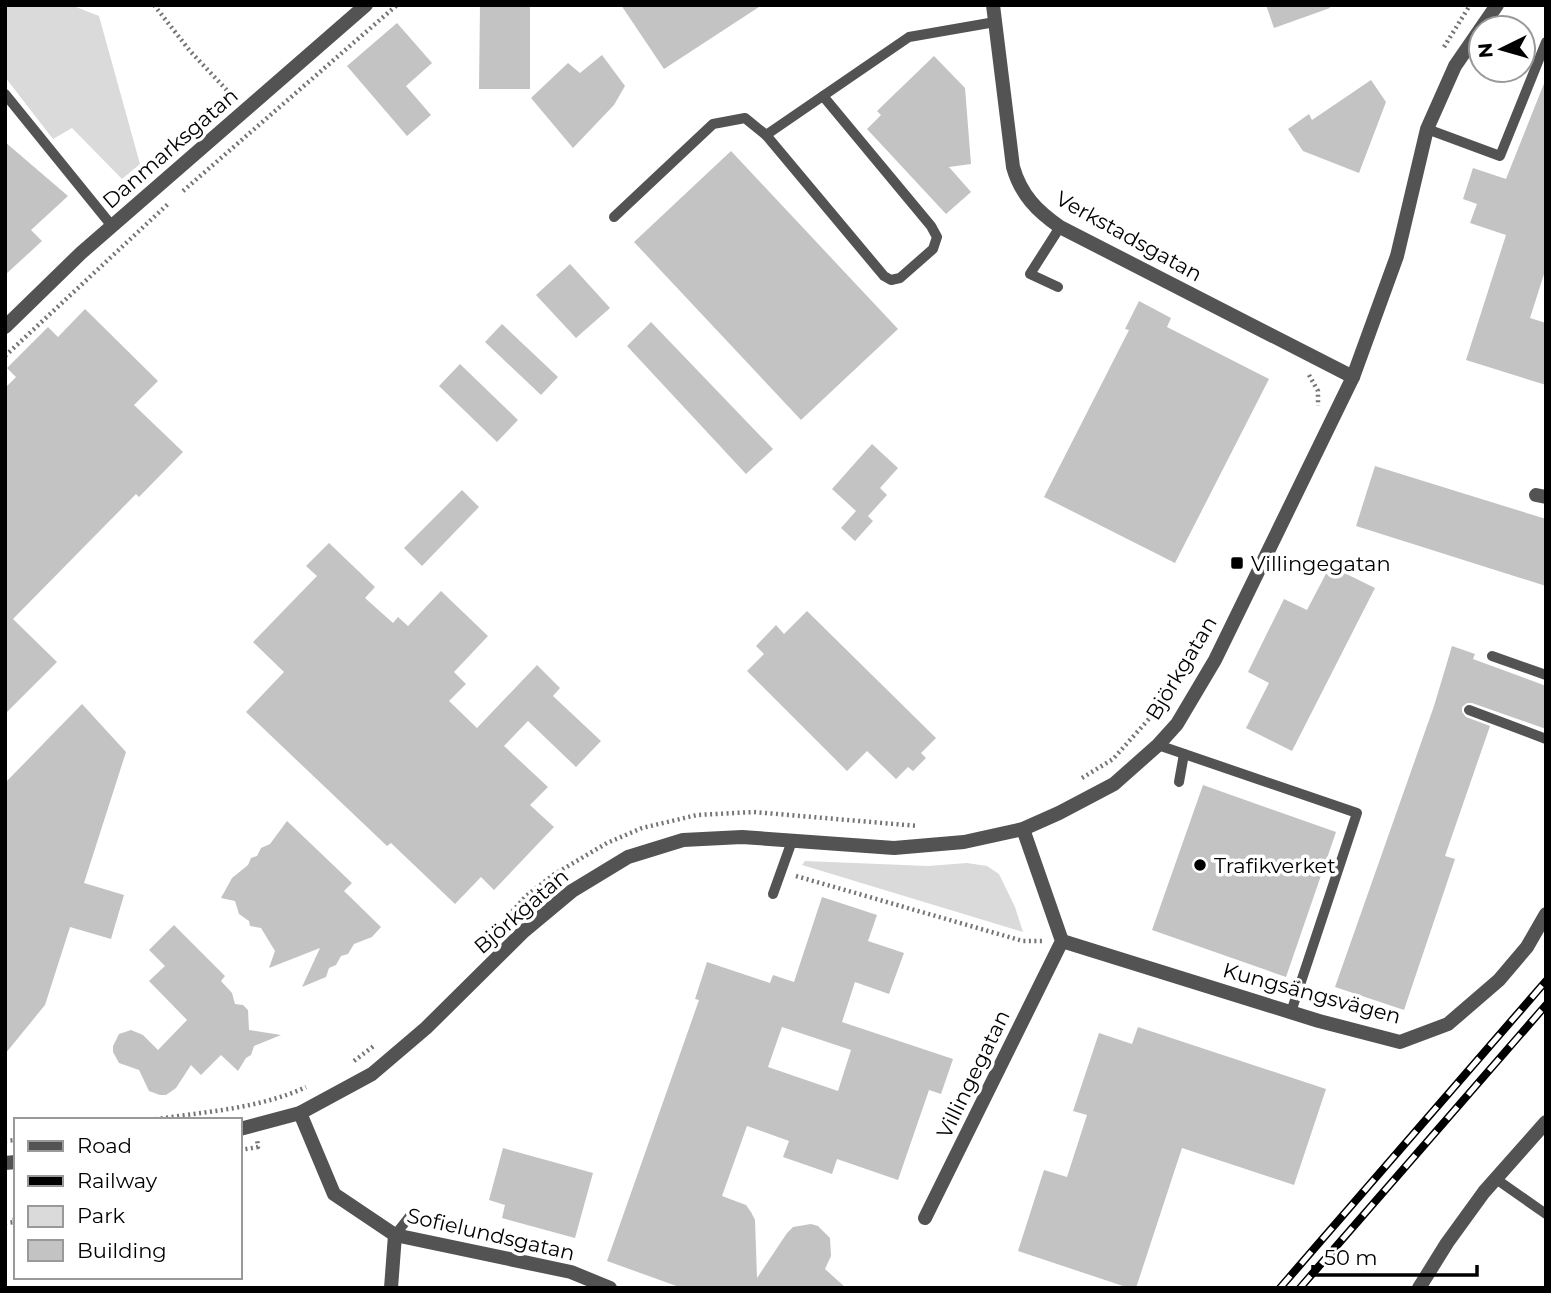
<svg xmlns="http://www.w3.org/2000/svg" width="1551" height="1293" font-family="Montserrat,sans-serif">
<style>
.green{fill:#dadada}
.building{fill:#c3c3c3;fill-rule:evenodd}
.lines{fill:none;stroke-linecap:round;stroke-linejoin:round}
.path{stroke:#757575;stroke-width:4.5;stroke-dasharray:2 3.5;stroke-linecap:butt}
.service{stroke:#535353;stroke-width:10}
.minor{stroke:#535353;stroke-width:14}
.rail-casing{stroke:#000;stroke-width:8}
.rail{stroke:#fff;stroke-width:5;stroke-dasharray:16;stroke-linecap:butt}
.poi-dot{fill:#000;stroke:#fff;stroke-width:2.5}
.labels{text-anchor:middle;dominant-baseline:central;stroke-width:7;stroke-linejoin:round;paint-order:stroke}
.street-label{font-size:21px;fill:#000;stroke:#fff}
.poi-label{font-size:21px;fill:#000;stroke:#fff;text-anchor:start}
</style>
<rect width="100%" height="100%" fill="#fff"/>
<!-- green -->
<g class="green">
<polygon points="5,5 71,5 99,16 140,164 122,179 72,128 53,139 5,77"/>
<polygon points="805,861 928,866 967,863 987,866 999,874 1015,907 1023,932 802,865"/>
</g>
<!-- building -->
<g class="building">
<polygon points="480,5 530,5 530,89 479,89"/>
<polygon points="621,5 762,5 664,69"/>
<polygon points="1266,5 1329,5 1330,8 1274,28"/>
<polygon points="397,23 432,63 406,86 431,115 407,136 347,66"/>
<polygon points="602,55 625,86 614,105 573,148 531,98 568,63 580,73"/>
<polygon points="934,56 965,88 971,164 949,167 971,192 946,214 867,129 881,115 877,111"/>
<polygon points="1371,80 1386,102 1359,173 1303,151 1288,129 1309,114 1312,120"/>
<polygon points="1545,81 1546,268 1530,318 1546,323 1546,385 1466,360 1506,235 1470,223 1477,204 1463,199 1473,168 1506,179"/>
<polygon points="5,142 68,196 31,230 42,241 5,275"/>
<polygon points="731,151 898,329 801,420 634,242"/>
<polygon points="570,264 610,308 576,338 536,295"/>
<polygon points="1139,301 1171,318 1167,327 1269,379 1175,563 1044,497 1129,330 1125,329"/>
<polygon points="85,309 158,381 134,405 183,452 139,497 136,494 13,619 57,662 5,714 5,388 16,377 7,368 48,327 58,337"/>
<polygon points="651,322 773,449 746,474 627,346"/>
<polygon points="502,324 558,377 541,395 485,342"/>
<polygon points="460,364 518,420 497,442 439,386"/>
<polygon points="872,444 898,468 880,488 887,495 868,516 873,521 855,541 841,528 856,511 832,489"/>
<polygon points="1375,466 1546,519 1546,586 1356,526"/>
<polygon points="462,490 479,507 422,566 404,548"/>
<polygon points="329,543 375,587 365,598 393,623 398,617 408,626 441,591 488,636 454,672 466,684 449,701 477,728 537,665 560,688 553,696 601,741 576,767 528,721 504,746 548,787 530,805 554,827 494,890 481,877 455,904 391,843 387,846 246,712 284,672 253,642 317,576 306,566"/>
<polygon points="1330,566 1375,588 1292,751 1246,728 1269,683 1248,672 1284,599 1307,610"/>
<polygon points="807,611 936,738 921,753 926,758 913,771 908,767 896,779 867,751 847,771 747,671 764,654 756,646 776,625 784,634"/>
<polygon points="1452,646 1475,654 1473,659 1546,686 1546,729 1472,703 1467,703 1462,707 1462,712 1466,717 1490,726 1445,856 1455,859 1404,1010 1335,987 1434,706"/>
<polygon points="82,704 126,752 84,883 124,895 111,939 70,927 45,1005 5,1054 5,783"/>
<polygon points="1203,785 1336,832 1286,977 1152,930"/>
<polygon points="287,821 352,883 344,891 381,927 372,937 354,944 348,954 341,956 336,965 329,968 326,977 302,987 320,948 269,968 275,951 261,928 250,926 249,921 239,914 235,901 221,898 232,878 248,865 251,858 257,856 261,848 270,844"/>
<path d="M822 897 877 915 868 941 904 953 889 994 855 982 842 1022 953 1059 941 1094 929 1090 898 1180 837 1159 832 1174 783 1157 789 1141 747 1126 722 1196 746 1205 751 1212 755 1220 757 1278 787 1233 793 1227 811 1224 818 1226 830 1238 831 1256 825 1269 846 1288H682L607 1261 699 1000 695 999 707 962 770 983 773 975 794 982ZM782 1027 851 1050 838 1091 768 1067Z"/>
<polygon points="174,925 225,976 221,981 232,993 235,1004 243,1005 248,1010 249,1030 281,1035 254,1046 251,1055 246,1058 238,1071 221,1055 201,1075 191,1065 176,1088 166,1095 160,1095 149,1091 139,1070 119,1063 113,1052 113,1046 119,1034 131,1030 143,1035 158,1050 187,1020 149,981 165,966 149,950"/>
<polygon points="1138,1027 1326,1089 1294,1185 1182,1148 1136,1288 1129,1288 1018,1251 1044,1170 1067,1177 1087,1115 1073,1111 1099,1033 1132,1044"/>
<polygon points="503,1148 593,1173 575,1238 502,1218 505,1205 489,1200"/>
</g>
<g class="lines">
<!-- path -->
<g class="path">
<polyline points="154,5 190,51 235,99"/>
<polyline points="1444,47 1470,5"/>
<polyline points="183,191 397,5"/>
<polyline points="5,356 168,204"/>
<polyline points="1309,375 1318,391 1318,406"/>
<polyline points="1082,778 1113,759 1174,691"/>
<polyline points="796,876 1023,941 1043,941"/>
<polyline points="490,936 526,896 553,875 607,843 642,828 697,815 754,812 918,826"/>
<polyline points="354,1061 375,1045"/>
<path d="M150 1120C202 1112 259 1109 306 1087"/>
<polyline points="5,1141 16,1140"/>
<polyline points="240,1150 258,1147 257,1139"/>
<polyline points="5,1223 14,1222 16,1213"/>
</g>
<!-- service -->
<g class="service">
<polyline points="5,94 112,226"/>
<polyline points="1427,129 1500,156 1546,42"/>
<polyline points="766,135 884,276 891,280 900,278 933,249 937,237 931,226 823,96"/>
<polyline points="614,217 713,124 745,118 766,135 909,37 995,22"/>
<polyline points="1058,287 1030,274 1060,227"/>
<polyline points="1492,656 1546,675"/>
<polyline points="1469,710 1546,739"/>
<polyline points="1158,745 1357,813 1291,1012"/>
<polyline points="1179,782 1184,754"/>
<polyline points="773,894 792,841"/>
<polyline points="1496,1179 1546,1214"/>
<polyline points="395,1235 410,1216"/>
</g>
<!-- minor -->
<g class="minor">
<path d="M993 5 1013 167C1021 195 1037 211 1060 227L1353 377"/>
<polyline points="5,327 81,253 366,5"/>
<polyline points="1536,495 1546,497"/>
<polyline points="1062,941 1319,1021 1400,1042 1448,1024 1499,980 1527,947 1546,914"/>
<polyline points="300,1113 334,1194 395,1235 571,1272 610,1288"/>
<polyline points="240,1129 300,1113 372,1074 426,1028 524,931 572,891 628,857 683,840 742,837 894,848 964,842 1023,829 1059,813 1114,784 1158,745 1177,724 1215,660 1353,377 1397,256 1427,129 1455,66 1497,5"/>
<polyline points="5,1163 16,1162"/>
<polyline points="925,1218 1062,941 1023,829"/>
<polyline points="391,1288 395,1235"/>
<polyline points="1419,1288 1447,1243 1484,1192 1546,1122"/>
</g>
<defs>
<g id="rail">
<polyline points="1280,1288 1546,981"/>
<polyline points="1300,1288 1546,1005"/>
</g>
</defs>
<!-- rail casing -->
<use href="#rail" class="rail-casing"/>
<!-- rail -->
<use href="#rail" class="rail"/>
</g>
<!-- markers -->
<g class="poi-dot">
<rect x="1230" y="556" width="14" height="14" rx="3.5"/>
<circle cx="1200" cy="865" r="7"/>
</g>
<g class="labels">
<!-- street labels -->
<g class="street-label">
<text transform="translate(170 148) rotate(-41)">Danmarksgatan</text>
<text transform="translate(1129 236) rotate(29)">Verkstadsgatan</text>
<text transform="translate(1181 668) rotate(-59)">Björkgatan</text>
<text transform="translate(521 911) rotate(-41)">Björkgatan</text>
<text transform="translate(1312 993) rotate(15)">Kungsängsvägen</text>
<text transform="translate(973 1074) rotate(-64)">Villingegatan</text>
<text transform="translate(491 1234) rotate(13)">Sofielundsgatan</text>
</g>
<!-- poi labels -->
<g class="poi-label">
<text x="1251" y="563">Villingegatan</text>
<text x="1214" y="865">Trafikverket</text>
</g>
</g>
<!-- border -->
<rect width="1551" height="1293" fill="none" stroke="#000000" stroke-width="14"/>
<!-- legend -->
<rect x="14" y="1118" width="228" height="161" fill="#ffffff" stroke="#999999" stroke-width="2"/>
<rect x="28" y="1141" width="35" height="10" fill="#535353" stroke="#999999" stroke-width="2"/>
<text x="77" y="1153" font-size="21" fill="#000000">Road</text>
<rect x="28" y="1176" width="35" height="10" fill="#000000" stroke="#999999" stroke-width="2"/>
<text x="77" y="1188" font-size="21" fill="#000000">Railway</text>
<rect x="28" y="1206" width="35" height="21" fill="#dadada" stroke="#999999" stroke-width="2"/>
<text x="77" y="1223" font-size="21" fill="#000000">Park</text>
<rect x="28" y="1240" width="35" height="21" fill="#c3c3c3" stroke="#999999" stroke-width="2"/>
<text x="77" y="1258" font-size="21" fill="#000000">Building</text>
<!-- north arrow -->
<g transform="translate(1502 49) rotate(265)"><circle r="33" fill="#ffffff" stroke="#999999" stroke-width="2"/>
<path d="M0-5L12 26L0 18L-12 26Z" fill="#000000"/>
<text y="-10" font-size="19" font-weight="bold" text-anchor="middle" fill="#000000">N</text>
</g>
<!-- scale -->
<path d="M1313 1265v10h164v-10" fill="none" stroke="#000000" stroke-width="3.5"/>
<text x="1324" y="1265" font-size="21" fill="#000000" stroke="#ffffff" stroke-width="5" paint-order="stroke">50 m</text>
</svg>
